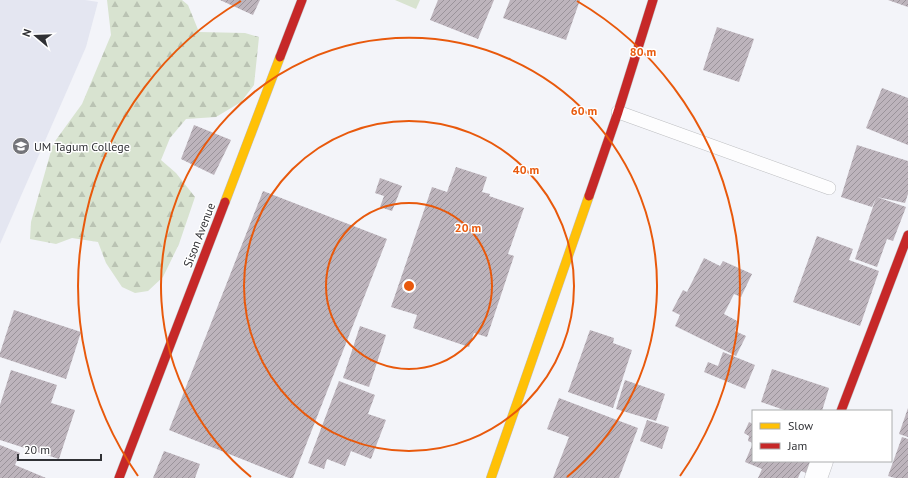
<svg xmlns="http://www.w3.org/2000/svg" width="908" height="478" font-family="'PT Sans',sans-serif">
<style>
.built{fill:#e4e6f1}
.grass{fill:#d8e3d0}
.forest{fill:url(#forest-firs)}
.building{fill:url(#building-hatch)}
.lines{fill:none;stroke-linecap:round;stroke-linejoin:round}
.lane-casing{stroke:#bdbec1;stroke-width:14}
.street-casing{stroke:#bdbec1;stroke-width:23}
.slow-casing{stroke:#bdbec1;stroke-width:10}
.jam-casing{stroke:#bdbec1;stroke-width:10}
.lane{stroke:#fdfdfe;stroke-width:13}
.street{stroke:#fdfdfe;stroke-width:22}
.slow{stroke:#ffc107;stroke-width:9}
.jam{stroke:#c62828;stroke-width:9}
.ring{fill:none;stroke:#e8590c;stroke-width:2}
.labels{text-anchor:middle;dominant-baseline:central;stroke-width:3;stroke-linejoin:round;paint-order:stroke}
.poi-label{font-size:12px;fill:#303135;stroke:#fff;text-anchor:start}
.street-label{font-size:12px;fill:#303135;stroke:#fff}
.centre{fill:#e8590c;stroke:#fff;stroke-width:2}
.ring-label{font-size:12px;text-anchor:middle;font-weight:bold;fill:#e8590c;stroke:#fff;stroke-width:3;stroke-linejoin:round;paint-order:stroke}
</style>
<defs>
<pattern id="forest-firs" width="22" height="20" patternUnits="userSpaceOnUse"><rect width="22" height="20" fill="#d8e3d0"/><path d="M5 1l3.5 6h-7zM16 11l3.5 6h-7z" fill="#bac3b3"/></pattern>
<pattern id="building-hatch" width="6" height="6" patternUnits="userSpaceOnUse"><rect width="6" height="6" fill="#bdb4bc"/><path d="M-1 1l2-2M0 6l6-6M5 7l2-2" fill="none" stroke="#9a939a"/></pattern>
</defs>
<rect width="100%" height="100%" fill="#f3f4f9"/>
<!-- built -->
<polygon class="built" points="0,0 85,0 98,2 86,47 0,244"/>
<!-- grass -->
<polygon class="grass" points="395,0 420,0 416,9"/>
<!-- forest -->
<polygon class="forest" points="107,0 182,0 188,5 199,32 245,33 259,37 254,85 241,102 216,117 186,119 170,138 161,160 176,173 195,197 179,244 163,277 148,291 135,293 122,287 106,263 98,242 72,238 56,244 30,239 31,222 53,144 82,104 111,35"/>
<!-- building -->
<g class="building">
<polygon points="220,0 260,0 253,15"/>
<polygon points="438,0 494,0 478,39 430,20"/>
<polygon points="510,0 580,0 566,40 503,18"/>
<polygon points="888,0 908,0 908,7"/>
<polygon points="717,27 754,39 739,82 703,70"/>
<polygon points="882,88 908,98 908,145 866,128"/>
<polygon points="194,125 231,140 214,175 181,159"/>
<polygon points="857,145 908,161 908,194 905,203 877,197 906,207 893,241 887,239 877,267 855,259 876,198 872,207 841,197"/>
<polygon points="456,167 487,177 482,192 490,194 489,196 524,208 508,254 514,256 487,337 474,333 469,347 413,328 417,315 391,307 432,187 447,192"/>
<polygon points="380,178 402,186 392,211 380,207 384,196 375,193"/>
<polygon points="263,191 387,239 293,478 289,478 169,430"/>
<polygon points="817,236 853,249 849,260 879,271 860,326 793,302"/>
<polygon points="704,258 720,266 723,261 752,274 741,297 734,294 724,314 739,322 735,331 746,336 736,356 675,326 680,315 672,311 683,290 687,292"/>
<polygon points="14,310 81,332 66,379 0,357 0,353"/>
<polygon points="360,326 386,335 369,387 343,378"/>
<polygon points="590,330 614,338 613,343 632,350 613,408 568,392"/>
<polygon points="723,352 755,365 745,389 704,372 708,362 718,366"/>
<polygon points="772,369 829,388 822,411 787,411 761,402"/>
<polygon points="11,370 57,385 51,403 75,410 59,459 0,440 0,405"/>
<polygon points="625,380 665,394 656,421 616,409"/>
<polygon points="339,381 375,395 368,414 386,420 371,459 351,451 345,466 327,459 324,469 308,463"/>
<polygon points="559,398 638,428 619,478 553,478 569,437 547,429"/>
<polygon points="908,408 908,437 899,434"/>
<polygon points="647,420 669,427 662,449 640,441"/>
<polygon points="749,422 753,424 753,461 814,461 809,474 801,471 798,478 758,478 762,469 745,462 753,443 748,441 749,436 744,433"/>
<polygon points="902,437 908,439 908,478 895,478 888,476"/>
<polygon points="0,445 20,453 15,465 46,478 0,478"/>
<polygon points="164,451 200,464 195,478 153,478"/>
</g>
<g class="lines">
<defs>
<polyline id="lane" points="618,112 829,188"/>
<polyline id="street" points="816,478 822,461"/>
<g id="slow">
<polyline points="225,202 280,57"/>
<polyline points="491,478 589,196"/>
</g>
<g id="jam">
<polyline points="280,57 302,0"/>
<polyline points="589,196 618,112 653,0"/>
<polyline points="841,411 908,235"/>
<polyline points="119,478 225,202"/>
</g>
</defs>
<!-- lane casing -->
<use href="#lane" class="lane-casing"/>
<!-- street casing -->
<use href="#street" class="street-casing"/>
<!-- slow casing -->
<use href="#slow" class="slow-casing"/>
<!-- jam casing -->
<use href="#jam" class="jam-casing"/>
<!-- lane -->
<use href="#lane" class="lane"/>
<!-- street -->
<use href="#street" class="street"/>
<!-- slow -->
<use href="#slow" class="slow"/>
<!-- jam -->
<use href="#jam" class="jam"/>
</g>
<!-- distance rings -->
<g class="ring">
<circle cx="409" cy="286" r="83"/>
<circle cx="409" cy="286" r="165"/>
<path d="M251 477A248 248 0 1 1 567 477"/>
<path d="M138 476A331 331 0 0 1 241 1M577 1A331 331 0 0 1 680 476"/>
</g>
<!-- icons -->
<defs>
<symbol id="university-disc" viewBox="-11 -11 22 22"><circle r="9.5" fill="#74757a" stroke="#fff"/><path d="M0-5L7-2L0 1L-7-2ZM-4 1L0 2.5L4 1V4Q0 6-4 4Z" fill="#fff"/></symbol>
</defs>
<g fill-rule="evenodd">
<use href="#university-disc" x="11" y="136" width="20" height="20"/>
</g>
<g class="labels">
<!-- poi labels -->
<g class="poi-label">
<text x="34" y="146">UM Tagum College</text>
</g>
<!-- street labels -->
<g class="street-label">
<text transform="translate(199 235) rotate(-69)">Sison Avenue</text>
</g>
</g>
<circle cx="409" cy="286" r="6" class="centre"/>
<g class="ring-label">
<text x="643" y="56">80 m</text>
<text x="584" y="115">60 m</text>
<text x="526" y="174">40 m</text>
<text x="468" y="232">20 m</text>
</g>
<!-- legend -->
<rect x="752" y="410" width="140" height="52" fill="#ffffff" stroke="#acadae"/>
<rect x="760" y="423" width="20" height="6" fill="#ffc107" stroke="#acadae"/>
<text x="788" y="430" font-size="12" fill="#303135">Slow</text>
<rect x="760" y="443" width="20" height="6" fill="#c62828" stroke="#acadae"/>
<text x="788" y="450" font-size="12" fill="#303135">Jam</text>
<!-- north arrow -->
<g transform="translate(36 36) rotate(289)" stroke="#ffffff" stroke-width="3" paint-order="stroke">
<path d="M0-3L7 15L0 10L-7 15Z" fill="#303135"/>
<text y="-6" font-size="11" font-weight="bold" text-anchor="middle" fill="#303135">N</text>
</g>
<!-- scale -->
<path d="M18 454v6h83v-6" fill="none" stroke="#303135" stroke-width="2"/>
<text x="24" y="454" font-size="12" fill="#303135" stroke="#ffffff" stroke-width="3" paint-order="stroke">20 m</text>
</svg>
